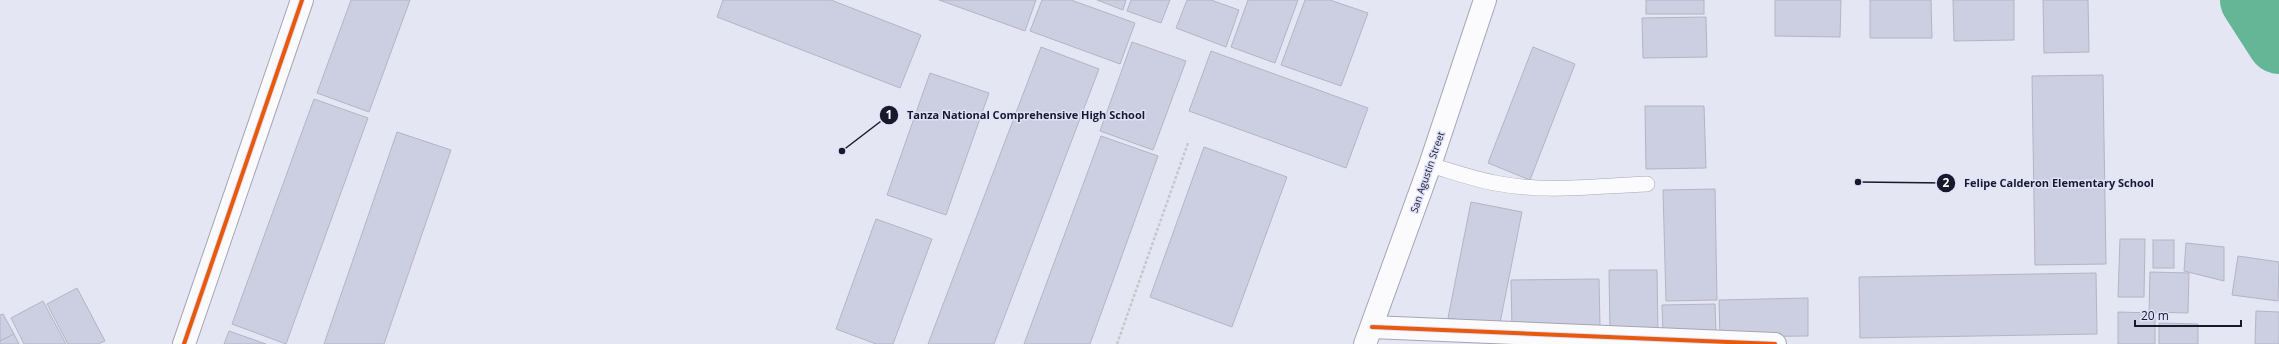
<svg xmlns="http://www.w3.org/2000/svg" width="2279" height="344" font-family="'Open Sans',sans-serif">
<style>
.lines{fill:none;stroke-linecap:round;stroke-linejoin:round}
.river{stroke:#65b697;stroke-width:64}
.building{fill:#cccee1;stroke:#b4b4c4}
.service-casing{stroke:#a4a5b4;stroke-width:16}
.minor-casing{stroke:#a4a5b4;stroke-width:24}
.secondary-casing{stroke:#a4a5b4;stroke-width:24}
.path{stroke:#c6c7ce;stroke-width:2.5;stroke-dasharray:3 2;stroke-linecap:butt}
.service{stroke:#fbfbfd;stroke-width:15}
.minor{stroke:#fbfbfd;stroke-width:22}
.secondary{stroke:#fbfbfd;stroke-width:22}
.cycleway-casing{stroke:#dfe2f9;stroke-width:6}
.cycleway{stroke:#e8590c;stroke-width:4}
.labels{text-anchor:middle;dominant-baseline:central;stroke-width:3;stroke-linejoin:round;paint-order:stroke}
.street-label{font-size:10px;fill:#18192d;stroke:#dfe2f9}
.leader{fill:none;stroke:#18192d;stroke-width:1.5}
.callout-dot{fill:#18192d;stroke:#dfe2f9;stroke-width:1.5}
.mark-label{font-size:12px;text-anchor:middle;font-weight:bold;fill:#fff}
.callout-label{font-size:11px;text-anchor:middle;font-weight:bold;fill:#18192d;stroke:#dfe2f9;stroke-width:3;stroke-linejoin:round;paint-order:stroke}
</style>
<rect width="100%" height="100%" fill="#e5e6f3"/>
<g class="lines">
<!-- river -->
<polyline class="river" points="2252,0 2279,42"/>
</g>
<!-- building -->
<g class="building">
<polygon points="351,0 410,0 369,112 317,93"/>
<polygon points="723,0 831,0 921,35 900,88 717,17"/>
<polygon points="939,0 1036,0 1025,31"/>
<polygon points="1042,0 1071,0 1135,23 1120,64 1030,31"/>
<polygon points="1097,0 1126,0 1123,10"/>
<polygon points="1131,0 1170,0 1161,23 1127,11"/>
<polygon points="1187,0 1211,0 1239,10 1226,47 1176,28"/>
<polygon points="1248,0 1298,0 1275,63 1231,47"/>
<polygon points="1305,0 1330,0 1368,13 1341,86 1281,65"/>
<rect x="1646" y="0" width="58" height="14"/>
<polygon points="1775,0 1841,0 1840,37 1775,36"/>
<polygon points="1870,0 1931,0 1932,38 1870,38"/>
<polygon points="1953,0 2014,0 2014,40 1954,41"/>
<polygon points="2043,0 2088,0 2089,52 2044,53"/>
<polygon points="1706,17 1707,57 1643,58 1642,18"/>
<polygon points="1132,42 1186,61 1153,150 1100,131"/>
<polygon points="1041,47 1099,69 994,344 928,344"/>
<polygon points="1533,47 1575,64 1530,180 1488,163"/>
<polygon points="1211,51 1368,108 1346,168 1189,111"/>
<polygon points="930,73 989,93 946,215 887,195"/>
<polygon points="2103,75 2106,264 2035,265 2032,76"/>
<polygon points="314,99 368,118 286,344 232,324"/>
<polygon points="1645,106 1704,106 1706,168 1646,169"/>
<polygon points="397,132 451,150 384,344 324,344"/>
<polygon points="1101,136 1158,156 1090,344 1024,344"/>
<polygon points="1204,147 1287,177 1232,327 1150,297"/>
<polygon points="1715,189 1717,300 1666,301 1663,190"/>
<polygon points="1471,202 1522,212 1499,328 1448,318"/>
<polygon points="876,219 932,239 893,344 876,344 836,329"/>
<polygon points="2120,239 2145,239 2144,297 2118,297"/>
<rect x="2153" y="240" width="21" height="28"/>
<polygon points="2186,243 2224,247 2224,281 2184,271"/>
<polygon points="2238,256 2279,262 2278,301 2232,295"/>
<polygon points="1609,270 1657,270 1658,334 1610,334"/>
<polygon points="2150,272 2189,273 2188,313 2149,312"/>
<polygon points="2096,273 2097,334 1860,338 1859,277"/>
<polygon points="1599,279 1600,327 1512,328 1511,280"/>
<polygon points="77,288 105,341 98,344 68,344 47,304"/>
<polygon points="1808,298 1808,336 1720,337 1719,300"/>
<polygon points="43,301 66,344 24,344 11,318"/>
<polygon points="1715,304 1716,335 1663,335 1662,305"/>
<polygon points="2256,311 2279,312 2279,344 2255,344"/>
<polygon points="2118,312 2155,313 2155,344 2118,344"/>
<polygon points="3,314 14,334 0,341 0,315"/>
<polygon points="2159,323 2198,324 2198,344 2159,344"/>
<polygon points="229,331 266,344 224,344"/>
<polygon points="14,334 19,344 0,344 0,341"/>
</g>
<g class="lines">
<defs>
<path id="service" d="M1430 165C1451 171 1473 179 1495 183 1545 193 1596 186 1647 184"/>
<g id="minor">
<polyline points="1372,327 1775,344"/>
<polyline points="184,344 302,0"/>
</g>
<polyline id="secondary" points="1365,344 1430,165 1485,0"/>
</defs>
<!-- service casing -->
<use href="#service" class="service-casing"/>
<!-- minor casing -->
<use href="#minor" class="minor-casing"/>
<!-- secondary casing -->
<use href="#secondary" class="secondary-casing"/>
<!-- path -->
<polyline class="path" points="1117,344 1188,143"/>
<!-- service -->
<use href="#service" class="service"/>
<!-- minor -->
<use href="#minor" class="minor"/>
<!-- secondary -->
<use href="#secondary" class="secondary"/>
<defs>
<g id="cycleway">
<polyline points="1372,327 1775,344"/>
<polyline points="184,344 302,0"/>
</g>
</defs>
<!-- cycleway casing -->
<use href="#cycleway" class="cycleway-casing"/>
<!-- cycleway -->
<use href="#cycleway" class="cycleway"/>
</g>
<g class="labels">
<!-- street labels -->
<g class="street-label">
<text transform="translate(1427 172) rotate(-71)">San Agustin Street</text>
</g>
</g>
<!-- callouts -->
<path class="leader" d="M842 151L889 115M1858 182L1946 183"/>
<g class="callout-dot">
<circle cx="842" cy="151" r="4"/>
<circle cx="1858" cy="182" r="4"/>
<circle cx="889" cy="115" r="10"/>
<circle cx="1946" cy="183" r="10"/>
</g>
<g class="mark-label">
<text x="889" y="119">1</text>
<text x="1946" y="187">2</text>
</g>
<g class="callout-label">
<text x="1026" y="119">Tanza National Comprehensive High School</text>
<text x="2059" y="187">Felipe Calderon Elementary School</text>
</g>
<!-- scale -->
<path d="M2135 320v6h106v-6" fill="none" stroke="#18192d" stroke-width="2"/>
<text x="2141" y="320" font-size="12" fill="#18192d" stroke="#dfe2f9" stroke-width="3" paint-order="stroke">20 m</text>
</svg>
